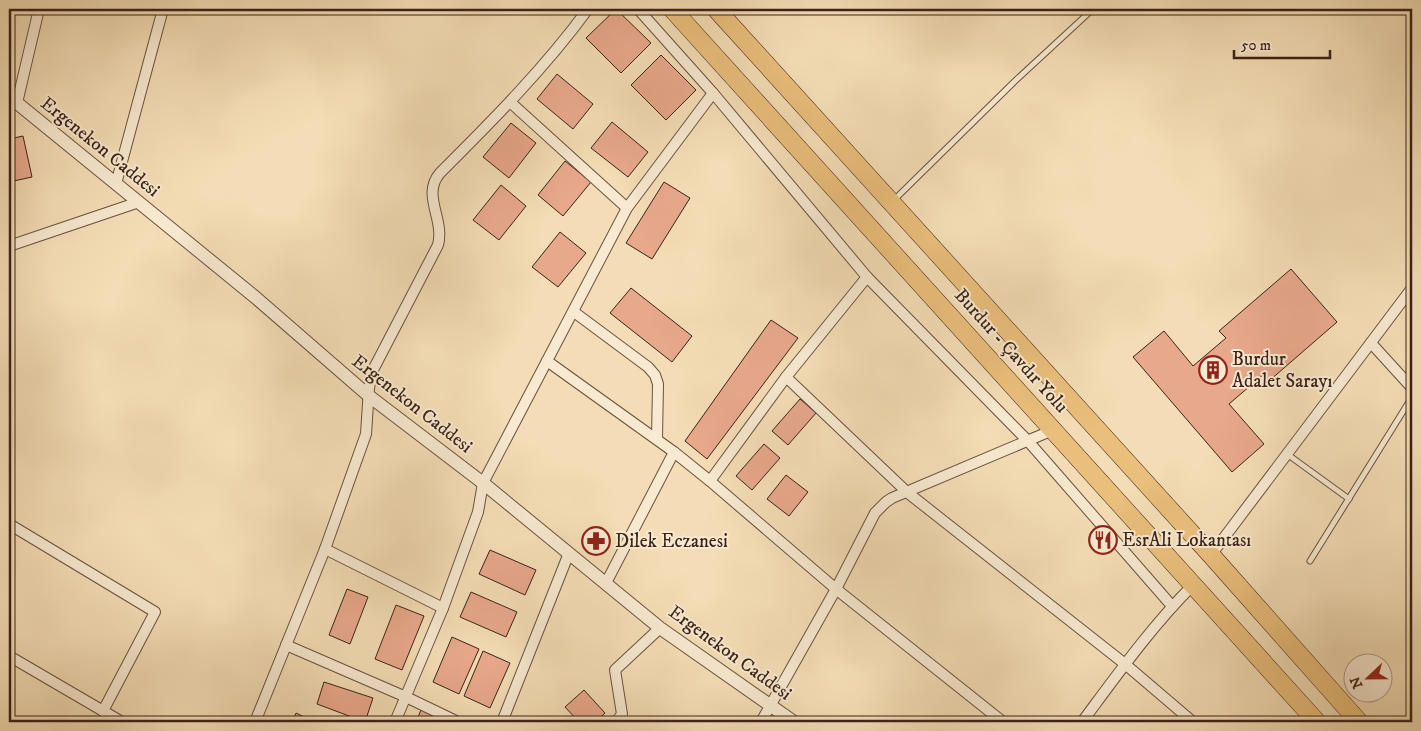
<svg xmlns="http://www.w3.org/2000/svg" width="1421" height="731" font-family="'IM FELL DW Pica',serif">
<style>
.building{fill:#e8a88c;stroke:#3b2218}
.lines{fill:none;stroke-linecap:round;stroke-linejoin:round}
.service-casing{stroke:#695140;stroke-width:7}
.minor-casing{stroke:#695140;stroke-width:12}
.tertiary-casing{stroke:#695140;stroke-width:14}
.trunk-casing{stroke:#3b2218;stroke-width:19}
.service{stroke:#f8e9d0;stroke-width:5}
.minor{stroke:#f8e9d0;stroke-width:10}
.tertiary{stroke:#f8e9d0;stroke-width:12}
.trunk{stroke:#eabe7b;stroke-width:18}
.labels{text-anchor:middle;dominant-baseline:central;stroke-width:4;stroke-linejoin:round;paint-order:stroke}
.street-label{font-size:19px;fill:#3b2218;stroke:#f8e9d0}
.poi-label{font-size:19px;fill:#3b2218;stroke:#f8e9d0;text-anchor:start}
</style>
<rect width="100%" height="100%" fill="#f4ddb6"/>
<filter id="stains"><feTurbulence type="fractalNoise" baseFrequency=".004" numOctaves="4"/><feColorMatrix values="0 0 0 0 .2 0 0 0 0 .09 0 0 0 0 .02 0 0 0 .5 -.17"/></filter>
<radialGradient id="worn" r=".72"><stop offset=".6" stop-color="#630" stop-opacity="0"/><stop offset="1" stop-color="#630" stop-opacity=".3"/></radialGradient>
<!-- building -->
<g class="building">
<polygon points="616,9 651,43 621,73 586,38"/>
<polygon points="661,55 696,90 666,120 631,85"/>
<polygon points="557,74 593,104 573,129 537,99"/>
<polygon points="612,122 648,152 628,177 591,148"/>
<polygon points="511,123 536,143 509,178 483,157"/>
<polygon points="23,136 32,177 9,182 9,139"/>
<polygon points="565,161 591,182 563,216 538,195"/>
<polygon points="664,182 690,198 652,259 626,243"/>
<polygon points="501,185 526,206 499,240 473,220"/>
<polygon points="560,232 586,253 558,287 532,267"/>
<polygon points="1291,269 1337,322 1269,381 1264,374 1229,404 1264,444 1232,472 1133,357 1164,331 1193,366 1226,338 1219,331"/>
<polygon points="631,288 692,336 672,362 610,313"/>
<polygon points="771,320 798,338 707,459 685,441"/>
<polygon points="800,399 816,413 788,445 772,431"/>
<polygon points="764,444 780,458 752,490 736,476"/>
<polygon points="786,475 808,492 789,516 767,499"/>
<polygon points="490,550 536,570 525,595 479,574"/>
<polygon points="347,589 368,597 350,644 329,635"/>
<polygon points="471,592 517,612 506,637 460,617"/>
<polygon points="396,605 424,616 402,670 375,659"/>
<polygon points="452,637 479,649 459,694 433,682"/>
<polygon points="483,651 510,663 490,708 464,696"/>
<polygon points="324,682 373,698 365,722 317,704"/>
<polygon points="584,690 605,713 595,722 579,722 565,707"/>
<polygon points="421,710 448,722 416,722"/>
<polygon points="296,713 315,722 292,722"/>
</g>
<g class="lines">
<defs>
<g id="service">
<polyline points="894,200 1015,81 1093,9"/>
<polyline points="1287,454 1349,499"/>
<polyline points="1310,561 1412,397"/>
</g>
<g id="minor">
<polyline points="638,9 713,93 867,277 1028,441 1172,606"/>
<polyline points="510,102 627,208"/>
<polyline points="17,103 39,9"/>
<polyline points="116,184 163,9"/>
<polyline points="9,246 139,202"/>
<polyline points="574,312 648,367 655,375 658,384 657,439"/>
<polyline points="1371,343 1412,388"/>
<polyline points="547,361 674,452 710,481 836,589 1003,722"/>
<polyline points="786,377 908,493 1125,664 1193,722"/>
<polyline points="710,481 786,377 867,277"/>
<polyline points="9,524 155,612 103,711"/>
<polyline points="325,549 443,608"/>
<polyline points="1211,555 1412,288"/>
<polyline points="606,583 674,452"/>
<polyline points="286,645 406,697 458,722"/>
<polyline points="9,656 122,722"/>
<path d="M255 722 325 549 366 434 369 388 373 370 438 245C445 219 421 195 440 173 492 121 544 69 588 9"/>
<polyline points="395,722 443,608 478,512 483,483 627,208 713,93"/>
<polyline points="502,722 569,553"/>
<polyline points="616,722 622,714 615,670 660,628"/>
<polyline points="761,722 836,589 875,513 886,502 892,498 1053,430"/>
<path d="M1082 722C1117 675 1151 627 1193 585"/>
</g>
<polyline id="tertiary" points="17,103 255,297 369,396 483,483 660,628 794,722"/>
<g id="trunk">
<polyline points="672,9 1317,722"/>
<polyline points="716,9 1211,555 1359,722"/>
</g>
</defs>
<!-- service casing -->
<use href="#service" class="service-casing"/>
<!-- minor casing -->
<use href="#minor" class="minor-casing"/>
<!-- tertiary casing -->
<use href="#tertiary" class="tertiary-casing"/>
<!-- trunk casing -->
<use href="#trunk" class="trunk-casing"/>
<!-- service -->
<use href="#service" class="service"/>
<!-- minor -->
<use href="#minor" class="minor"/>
<!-- tertiary -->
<use href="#tertiary" class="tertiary"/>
<!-- trunk -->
<use href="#trunk" class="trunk"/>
</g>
<!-- icons -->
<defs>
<symbol id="building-ring" viewBox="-11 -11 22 22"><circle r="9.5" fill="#f8e9d0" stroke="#8f2418" stroke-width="1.5"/><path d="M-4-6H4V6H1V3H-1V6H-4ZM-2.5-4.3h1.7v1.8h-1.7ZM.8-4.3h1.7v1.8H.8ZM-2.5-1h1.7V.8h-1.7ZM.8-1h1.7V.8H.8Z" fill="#8f2418"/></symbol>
<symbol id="restaurant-ring" viewBox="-11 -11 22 22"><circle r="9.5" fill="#f8e9d0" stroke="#8f2418" stroke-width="1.5"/><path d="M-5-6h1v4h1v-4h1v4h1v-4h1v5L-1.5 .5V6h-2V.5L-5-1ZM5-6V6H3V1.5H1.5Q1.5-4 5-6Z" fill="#8f2418"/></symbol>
<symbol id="pharmacy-ring" viewBox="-11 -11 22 22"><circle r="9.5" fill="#f8e9d0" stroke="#8f2418" stroke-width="1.5"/><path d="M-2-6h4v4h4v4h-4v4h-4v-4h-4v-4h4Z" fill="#8f2418"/></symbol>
</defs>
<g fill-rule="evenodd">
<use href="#building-ring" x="1197" y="354" width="32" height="32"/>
<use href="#restaurant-ring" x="1087" y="524" width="32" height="32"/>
<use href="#pharmacy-ring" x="580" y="525" width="32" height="32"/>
</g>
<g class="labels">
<!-- street labels -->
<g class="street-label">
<text transform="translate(100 147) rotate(39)">Ergenekon Caddesi</text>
<text transform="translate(1011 351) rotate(48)">Burdur - Çavdır Yolu</text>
<text transform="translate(412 404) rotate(38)">Ergenekon Caddesi</text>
<text transform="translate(730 653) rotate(36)">Ergenekon Caddesi</text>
</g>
<!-- poi labels -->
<g class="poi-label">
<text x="1232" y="359">Burdur<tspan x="1232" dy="22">Adalet Sarayı</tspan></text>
<text x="1122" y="540">EsrAli Lokantası</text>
<text x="615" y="541">Dilek Eczanesi</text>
</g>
</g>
<!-- margin -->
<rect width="1421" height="731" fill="none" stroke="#f4ddb6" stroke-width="30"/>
<rect x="10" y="10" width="1401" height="711" fill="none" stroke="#3b2218" stroke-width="2.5"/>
<rect x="15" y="15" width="1391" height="701" fill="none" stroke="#3b2218"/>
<!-- north arrow -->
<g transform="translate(1368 678) rotate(248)"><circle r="24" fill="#f8e9d0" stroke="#ac9986"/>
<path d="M0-4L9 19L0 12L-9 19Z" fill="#8f2418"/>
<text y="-8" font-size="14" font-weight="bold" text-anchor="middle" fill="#3b2218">N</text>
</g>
<!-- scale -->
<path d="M1234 50v8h96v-8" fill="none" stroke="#3b2218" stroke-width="2.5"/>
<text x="1241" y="50" font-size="15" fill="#3b2218" stroke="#f8e9d0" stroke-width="4" paint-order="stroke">50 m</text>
<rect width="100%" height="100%" filter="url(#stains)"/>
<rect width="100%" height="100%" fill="url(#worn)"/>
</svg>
